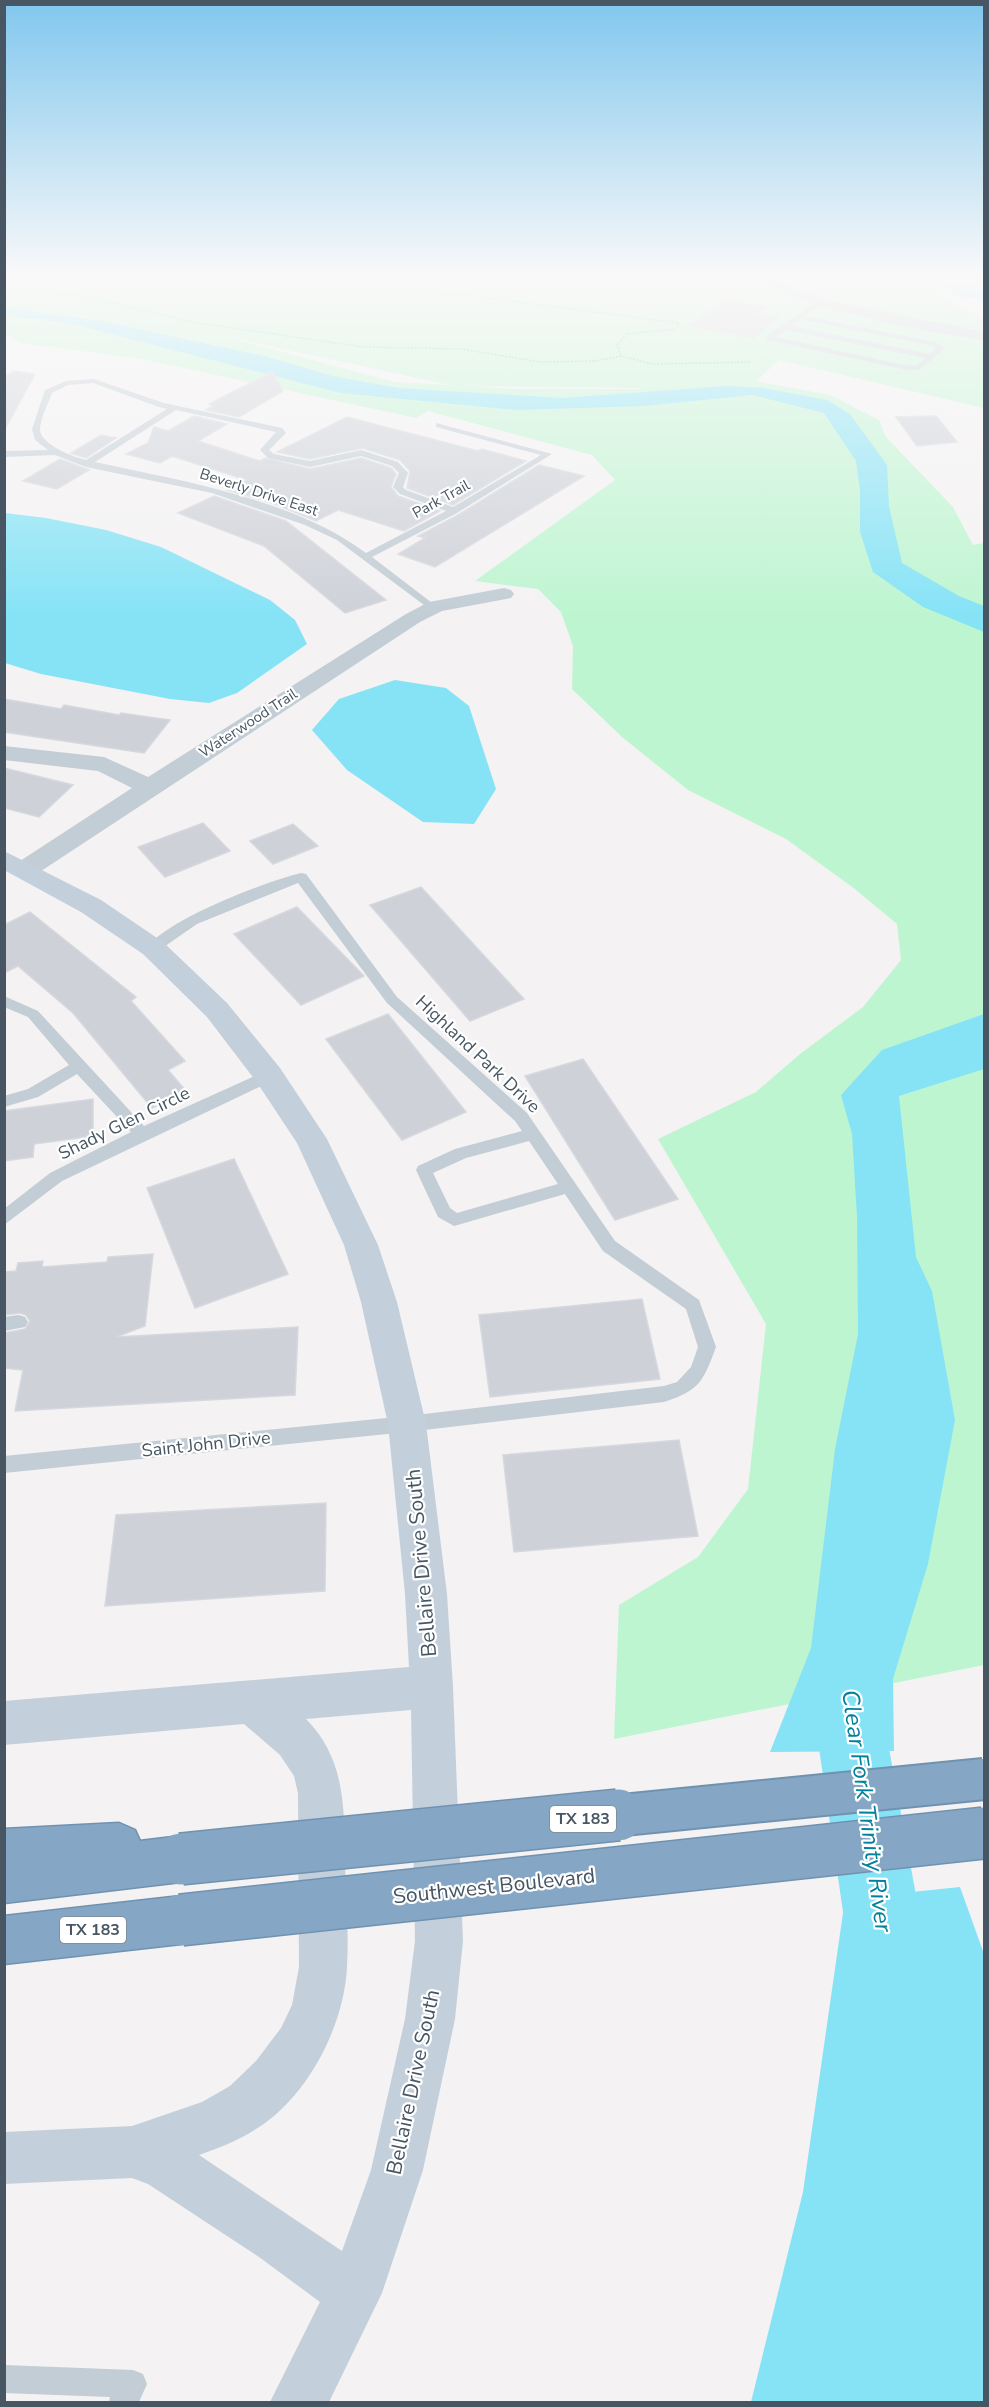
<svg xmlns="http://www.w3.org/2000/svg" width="989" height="2407" font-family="'Nunito Sans',sans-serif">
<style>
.green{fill:#bef5d1;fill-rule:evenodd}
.water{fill:#86e3f6}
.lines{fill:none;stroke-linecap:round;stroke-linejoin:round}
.river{fill:#86e3f6;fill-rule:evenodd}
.building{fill:#ced1d8;stroke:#d5d8de;stroke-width:1.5}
.highway-casing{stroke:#7092b1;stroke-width:3}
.path{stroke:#71d7a1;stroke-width:1.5;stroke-dasharray:2 1.5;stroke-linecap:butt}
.lane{fill:#c2cdd5;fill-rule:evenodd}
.street{fill:#c2cdd5;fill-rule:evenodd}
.secondary{fill:#c3d0dc;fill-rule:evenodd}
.highway{fill:#85a7c5;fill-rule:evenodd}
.highway-bridge-far1-casing{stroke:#7092b1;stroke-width:44;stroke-linecap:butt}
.highway-bridge-casing{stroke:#7092b1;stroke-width:54;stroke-linecap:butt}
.highway-bridge-far1{stroke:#85a7c5;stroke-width:40}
.highway-bridge{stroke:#85a7c5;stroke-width:51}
.labels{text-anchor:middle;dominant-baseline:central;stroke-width:4.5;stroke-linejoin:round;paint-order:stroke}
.far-street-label{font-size:15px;fill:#475662;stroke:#fff}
.shield{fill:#fff;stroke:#7e8991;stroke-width:1.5}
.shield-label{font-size:16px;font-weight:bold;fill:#475662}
.street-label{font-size:18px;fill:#475662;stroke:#fff}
.near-street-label{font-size:21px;fill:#475662;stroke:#fff}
.near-water-label{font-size:24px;font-style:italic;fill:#03809a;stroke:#fff}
</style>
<rect width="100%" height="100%" fill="#f4f2f2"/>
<!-- green -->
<path class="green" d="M4 279H920L955 306 984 316V408L779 360 756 381 830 395 879 420 886 437 953 507 973 545 984 543V1665L614 1739 619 1605 698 1557 748 1489 766 1324 658 1139 756 1092 800 1054 863 1007 901 960 897 924 855 889 786 839 688 790 622 737 572 689 573 646 561 612 538 589 475 581 615 480 592 455 428 411 416 418 143 359 21 343 5 334ZM220 335 450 385 394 382ZM473 386 641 388 642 389H514Z"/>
<!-- water -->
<g class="water">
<polygon points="932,279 984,279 984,300 955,296"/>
<polygon points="5,308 101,321 260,355 333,376 398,388 563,398 725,386 764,388 827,400 850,414 887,465 889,506 902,563 959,596 984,606 984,632 923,607 873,572 860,532 860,490 856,461 824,413 752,395 645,406 516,410 341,393 68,323 5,315"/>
<polygon points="5,513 46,518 106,530 161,547 270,600 295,620 307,644 237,693 209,703 170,699 41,674 5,663"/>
<polygon points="395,680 446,688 469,706 496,789 474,824 423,822 347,770 312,730 339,699"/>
<polygon points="984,1014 984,1069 899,1096 916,1257 932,1291 955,1420 928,1564 893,1679 894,1751 770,1752 811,1648 835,1449 858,1334 857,1217 852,1134 841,1095 882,1050"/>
<polygon points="960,1887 984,1954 984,2402 751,2402 803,2192 845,1899"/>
</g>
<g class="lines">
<!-- river -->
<polygon class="river" points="847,1647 871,1657 881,1681 879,1694 929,1966 917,1993 890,2005 863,1993 851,1966 811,1694 823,1657"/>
</g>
<!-- building -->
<g class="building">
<polygon points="725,299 766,307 758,313 779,317 754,338 689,326"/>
<polygon points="14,371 35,374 4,431 4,377"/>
<polygon points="272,372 283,391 239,417 206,410 213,406 209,404"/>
<polygon points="194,416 227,424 198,441 260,461 265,458 310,469 361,458 391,468 396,474 391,487 398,496 440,511 404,531 338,510 316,521 272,503 227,490 247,480 172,456 160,463 126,454 148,443 154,427 168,431"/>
<polygon points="936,416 957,442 917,446 896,417"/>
<polygon points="347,417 478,451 482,449 526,461 453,505 407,488 410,471 400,460 362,448 310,459 277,452"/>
<polygon points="101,435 116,438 86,458 71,453"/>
<polygon points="60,459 89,470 57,489 23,481"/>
<polygon points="539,465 584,476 435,567 398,554 425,538 418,536 458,515"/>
<polygon points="214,496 286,521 386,600 345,613 264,546 178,513"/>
<polygon points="4,699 61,709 64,705 119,715 121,713 170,720 144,753 4,732"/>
<polygon points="4,768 73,785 39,817 4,808"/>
<polygon points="203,823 230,851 165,877 138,847"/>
<polygon points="293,824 318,846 273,864 250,841"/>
<polygon points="421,887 524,999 470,1021 370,905"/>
<polygon points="297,907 364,976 301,1005 234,934"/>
<polygon points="30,912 136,997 131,1001 185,1061 168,1070 187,1092 152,1108 73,1013 18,966 4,973 4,925"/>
<polygon points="388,1014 466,1112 402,1140 326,1039"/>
<polygon points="583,1059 678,1199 615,1220 525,1076"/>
<polygon points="93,1099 93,1136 34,1144 33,1157 4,1161 4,1111"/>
<polygon points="234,1159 288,1274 195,1308 147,1188"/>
<polygon points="153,1254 145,1326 116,1337 298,1327 295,1395 15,1411 23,1370 4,1368 4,1333 25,1329 30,1321 26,1315 20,1313 4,1315 4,1272 16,1271 18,1263 43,1261 42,1267 107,1262 108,1257"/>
<polygon points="642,1299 660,1379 490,1397 479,1315"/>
<polygon points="679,1440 698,1536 514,1552 503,1455"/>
<polygon points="326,1503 325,1591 105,1606 116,1515"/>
</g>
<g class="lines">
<defs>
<g id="highway">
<polygon points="119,1823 135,1830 140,1841 181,1836 197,1843 204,1859 197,1875 181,1882 4,1903 4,1829"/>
<polygon points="181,1896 198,1903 205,1920 198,1937 181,1944 4,1964 4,1916"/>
</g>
</defs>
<!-- highway casing -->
<use href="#highway" class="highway-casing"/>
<!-- path -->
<g class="path">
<polyline points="367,279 395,286 679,323 676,329 627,334 617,344 621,356"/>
<polyline points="4,283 112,303 197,323 364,347 461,349 541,362 595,361 621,356 653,364 751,362"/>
</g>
<!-- lane -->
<g class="lane">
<path d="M818 300 821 304 804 316 935 342 945 348 919 370 903 369 767 340V336ZM800 319 933 346 936 348 929 354 791 326ZM786 330 925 358 917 366 903 365 776 337Z"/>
<path d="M94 379 164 403 282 428 286 433 269 450 274 454 310 461 361 450 398 462 408 473 403 487 406 490 453 507 541 455 436 427V423L552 454 457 513 372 557 436 606V610L432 611 337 540 305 525 212 493 86 467 55 455 4 457V451L48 450 35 440 32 429 45 390 66 381ZM93 383 159 407 167 409 86 460C74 457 41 445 40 430 40 419 48 404 52 393L68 385ZM176 410 276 432 260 450 268 458 310 467 361 456 392 466 399 473 393 487 400 494 446 511 366 553C294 499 182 481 95 462Z"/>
<path d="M301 873 306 874 397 997 527 1113 615 1241 699 1300 716 1347C703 1382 700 1390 664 1402L407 1432 4 1473V1456L407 1416 664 1386 677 1382 691 1367 698 1347 686 1309 603 1251 565 1194 454 1226 438 1217 416 1170 418 1166 455 1149 522 1131 515 1121 387 1003 298 883 197 924 158 951H148L146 948C168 919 264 882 301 873ZM529 1141 558 1184 457 1213 450 1208 433 1173 466 1158Z"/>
<polygon points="4,996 38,1011 144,1126 264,1072 269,1071 277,1076 274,1080 62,1181 4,1225 4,1209 50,1173 131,1132 77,1074 38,1097 4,1107 4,1096 28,1089 69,1065 28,1017 4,1007"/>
<polygon points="19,1315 25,1317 28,1322 25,1327 4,1331 4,1317"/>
<polygon points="4,2365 133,2370 143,2374 147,2384 139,2402 109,2402 110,2397 4,2393"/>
</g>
<!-- street -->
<g class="street">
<path d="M761 279H779L809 294 837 302 984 332V340C941 334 788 308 761 279Z"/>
<polygon points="504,588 511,590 514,594 511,598 442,611 420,622 35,875 26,877 17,875 13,869 17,863 132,788 98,771 4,760 4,746 104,757 148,777 406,614 429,602"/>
</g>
<!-- secondary -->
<path class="secondary" d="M4 851 101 900 163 942 227 1003 280 1068 327 1139 378 1245 397 1302 426 1424 447 1594 453 1687 463 1941 455 2019 423 2170 382 2293 329 2402H270L320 2302 259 2257 148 2184 132 2178 4 2184V2132L132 2126 202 2102 230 2086 256 2061 281 2028 292 2005 299 1967 298 1793 294 1776 280 1755 244 1724 4 1745V1701L409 1667 405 1594 388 1424 361 1302 344 1245 297 1143 258 1084 207 1017 143 954 81 912 4 870ZM411 1710 415 1941 405 2019 371 2170 342 2251 199 2155C223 2147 244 2138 265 2123 311 2090 345 2022 347 1966 349 1932 346 1898 345 1865 344 1812 347 1760 306 1719Z"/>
<!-- highway -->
<use href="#highway" class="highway"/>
<defs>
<polyline id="highway-bridge-far1" points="603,1817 984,1779"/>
<g id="highway-bridge">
<polyline points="181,1859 618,1815"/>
<polyline points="181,1920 984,1833"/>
</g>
</defs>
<!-- highway-bridge-far1 casing -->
<use href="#highway-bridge-far1" class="highway-bridge-far1-casing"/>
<!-- highway-bridge casing -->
<use href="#highway-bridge" class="highway-bridge-casing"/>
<!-- highway-bridge-far1 -->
<use href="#highway-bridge-far1" class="highway-bridge-far1"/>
<!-- highway-bridge -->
<use href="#highway-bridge" class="highway-bridge"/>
</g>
<!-- sky -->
<linearGradient id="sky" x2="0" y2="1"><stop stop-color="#81c7ee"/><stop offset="0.45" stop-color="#faf9f9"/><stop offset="1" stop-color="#faf9f9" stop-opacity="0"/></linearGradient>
<rect width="989" height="616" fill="url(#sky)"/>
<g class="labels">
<!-- far-street labels -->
<g class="far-street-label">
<text transform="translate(259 492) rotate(18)">Beverly Drive East</text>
<text transform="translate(441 499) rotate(-29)">Park Trail</text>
<text transform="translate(248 723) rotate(-33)">Waterwood Trail</text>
</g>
<!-- shield labels -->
<g class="shield">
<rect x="550" y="1806" width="66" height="26" rx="4.5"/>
<rect x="60" y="1917" width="66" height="26" rx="4.5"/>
</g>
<g class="shield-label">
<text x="583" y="1819">TX 183</text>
<text x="93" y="1930">TX 183</text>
</g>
<!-- street labels -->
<g class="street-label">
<text transform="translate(478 1054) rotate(43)">Highland Park Drive</text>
<text transform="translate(124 1123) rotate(-26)">Shady Glen Circle</text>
<text transform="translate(206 1444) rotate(-6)">Saint John Drive</text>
</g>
<!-- near-street labels -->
<g class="near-street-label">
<text transform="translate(421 1563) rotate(-95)">Bellaire Drive South</text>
<text transform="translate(494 1886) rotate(-6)">Southwest Boulevard</text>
<text transform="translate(413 2082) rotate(-78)">Bellaire Drive South</text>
</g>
<!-- near-water labels -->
<g class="near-water-label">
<text transform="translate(867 1811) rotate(82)">Clear Fork Trinity River</text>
</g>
</g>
<!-- border -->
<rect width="989" height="2407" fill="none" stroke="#475662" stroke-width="12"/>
</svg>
